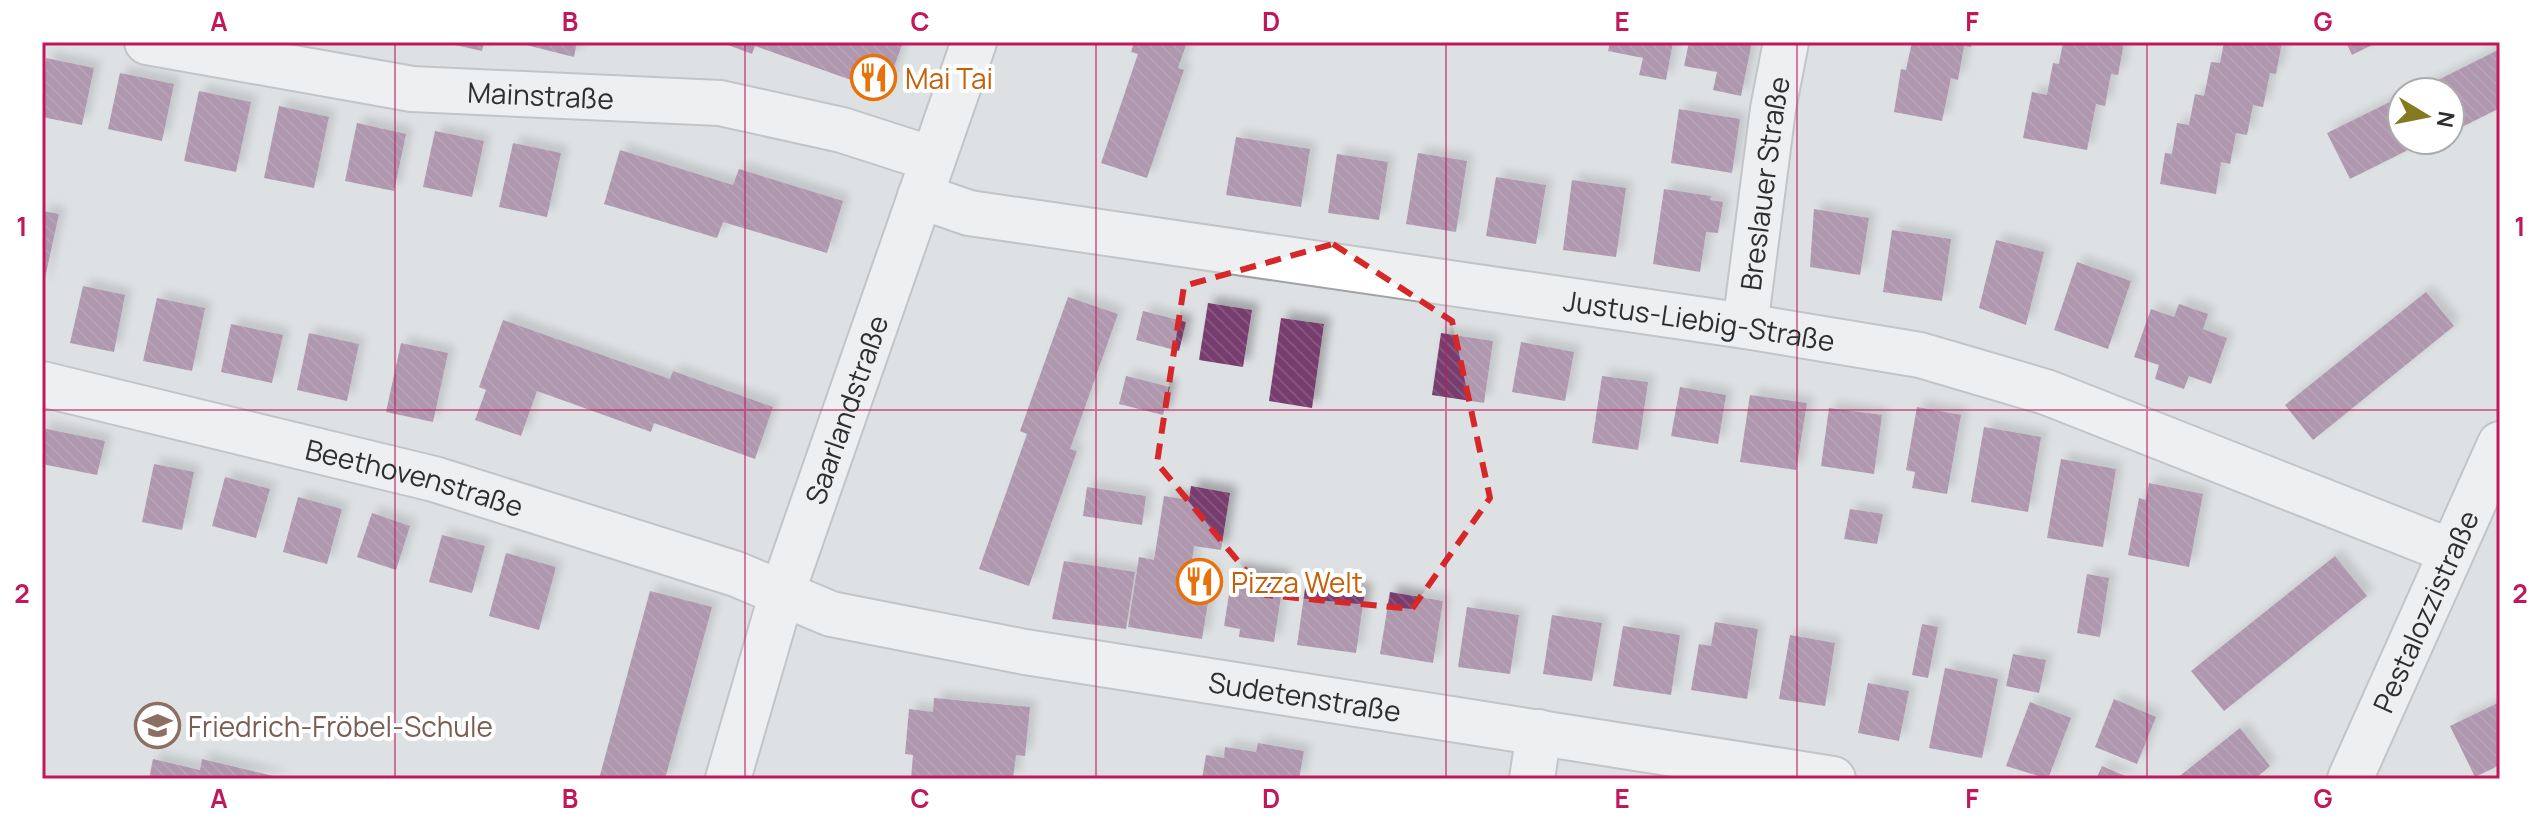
<svg xmlns="http://www.w3.org/2000/svg" width="2542" height="821" font-family="Manrope,sans-serif">
<style>
.building{fill:url(#building-back-hatch);filter:url(#shadow)}
.lines{fill:none;stroke-linecap:round;stroke-linejoin:round}
.minor-casing{stroke:#a0a2a5;stroke-width:48}
.minor{stroke:#fff;stroke-width:44}
.marked{fill:none;stroke:#d62828;stroke-width:6;stroke-dasharray:16 10;stroke-linejoin:round}
.grid{fill:none;stroke:#c2185b;stroke-width:2;stroke-opacity:0.55}
.labels{text-anchor:middle;dominant-baseline:central;stroke-width:8;stroke-linejoin:round;paint-order:stroke}
.food-label{font-size:28px;fill:#c56008;stroke:#fff;text-anchor:start}
.street-label{font-size:28px;fill:#2d2e2f;stroke:#fff}
.education-label{font-size:28px;fill:#785e54;stroke:#fff;text-anchor:start}
.neatline{fill:none;stroke:#c2185b;stroke-width:3}
.grid-label{font-size:26px;text-anchor:middle;font-weight:bold;fill:#c2185b}
</style>
<defs>
<pattern id="building-back-hatch" width="6" height="6" patternUnits="userSpaceOnUse" patternTransform="scale(2)"><rect width="6" height="6" fill="#773c6e"/><path d="M-1 5l2 2M0 0l6 6M5-1l2 2" fill="none" stroke="#86567f"/></pattern>
<filter id="shadow"><feDropShadow dx="7" dy="-7" stdDeviation="4" flood-color="#0004"/></filter>
</defs>
<rect width="100%" height="100%" fill="#dee1e4"/>
<!-- building -->
<g class="building">
<polygon points="442,42 484,42 482,51"/>
<polygon points="514,42 577,42 574,57"/>
<polygon points="720,42 903,42 885,92 755,46 752,54"/>
<polygon points="1134,42 1187,42 1178,68 1184,70 1147,178 1101,163 1138,54 1131,52"/>
<polygon points="1610,42 1673,42 1666,80 1639,75 1643,58 1608,51"/>
<polygon points="1689,42 1752,42 1741,96 1713,90 1717,72 1684,66"/>
<polygon points="1912,42 1972,42 1971,47 1964,46 1958,80 1951,78 1942,121 1894,112 1901,69 1906,70"/>
<polygon points="2063,42 2124,42 2118,75 2111,74 2105,106 2096,104 2087,150 2023,138 2032,92 2047,95 2053,63 2059,64"/>
<polygon points="2224,42 2282,42 2276,74 2270,73 2263,107 2253,105 2247,135 2236,133 2230,164 2221,162 2216,194 2160,184 2165,153 2172,154 2177,123 2189,125 2195,94 2204,96 2211,62 2220,63"/>
<polygon points="2346,42 2378,42 2352,55"/>
<polygon points="2500,49 2500,108 2450,133 2450,92 2414,92"/>
<polygon points="46,58 94,68 82,125 42,117"/>
<polygon points="120,73 174,84 162,141 108,129"/>
<polygon points="199,91 251,102 236,172 184,161"/>
<polygon points="2402,96 2402,140 2428,140 2350,179 2327,133"/>
<polygon points="279,106 329,117 314,188 264,178"/>
<polygon points="1679,109 1740,119 1732,173 1671,163"/>
<polygon points="357,123 406,134 394,191 345,181"/>
<polygon points="435,131 484,141 472,197 423,187"/>
<polygon points="1236,137 1310,149 1301,207 1226,195"/>
<polygon points="513,143 561,153 547,217 499,207"/>
<polygon points="620,150 733,185 739,169 843,201 827,253 723,222 717,238 604,204"/>
<polygon points="1418,153 1467,161 1456,232 1406,224"/>
<polygon points="1337,154 1388,162 1379,220 1328,213"/>
<polygon points="1496,177 1546,185 1536,244 1486,236"/>
<polygon points="1572,180 1626,188 1616,257 1563,250"/>
<polygon points="1664,189 1711,196 1710,200 1723,202 1718,233 1706,232 1700,272 1653,264"/>
<polygon points="1814,209 1869,218 1860,275 1810,267"/>
<polygon points="42,211 59,214 43,287 42,287"/>
<polygon points="1892,230 1951,239 1942,301 1883,292"/>
<polygon points="1996,240 2044,252 2026,325 1979,308"/>
<polygon points="2077,262 2131,281 2108,349 2054,330"/>
<polygon points="83,286 125,295 114,352 70,343"/>
<polygon points="2426,292 2454,326 2313,440 2285,405"/>
<polygon points="1068,297 1118,314 1070,449 1077,451 1029,586 979,569 1027,434 1020,431"/>
<polygon points="157,298 205,308 192,371 143,361"/>
<polygon points="1208,303 1252,310 1243,367 1199,360"/>
<polygon points="2179,304 2208,314 2203,329 2227,338 2211,384 2189,376 2184,389 2155,379 2159,365 2134,357 2151,309 2174,317"/>
<polygon points="1143,311 1186,322 1179,351 1136,340"/>
<polygon points="1281,318 1324,324 1312,408 1269,401"/>
<polygon points="503,320 670,379 673,371 773,407 755,459 654,423 651,432 537,391 521,436 475,420 486,390 479,387"/>
<polygon points="231,324 283,335 272,383 221,372"/>
<polygon points="309,333 359,344 347,401 297,390"/>
<polygon points="1441,333 1493,341 1484,403 1432,395"/>
<polygon points="1521,342 1574,352 1565,401 1512,392"/>
<polygon points="401,343 448,353 433,422 386,412"/>
<polygon points="1126,376 1170,387 1163,415 1119,404"/>
<polygon points="1602,376 1648,382 1638,450 1592,443"/>
<polygon points="1680,387 1726,395 1718,444 1671,436"/>
<polygon points="1750,395 1807,403 1796,470 1740,462"/>
<polygon points="1917,407 1961,415 1947,494 1912,488 1915,472 1906,470"/>
<polygon points="1829,408 1882,415 1874,474 1821,466"/>
<polygon points="1984,427 2041,437 2028,512 1971,502"/>
<polygon points="42,428 105,441 97,475 42,464"/>
<polygon points="2061,459 2116,469 2103,547 2047,538"/>
<polygon points="154,464 194,472 182,530 142,522"/>
<polygon points="225,477 270,489 256,538 212,526"/>
<polygon points="2149,483 2203,494 2189,567 2128,555 2139,498 2146,500"/>
<polygon points="1191,486 1230,493 1221,550 1194,546 1191,568 1213,572 1202,639 1128,627 1139,557 1154,560 1164,496 1189,500"/>
<polygon points="1087,487 1146,496 1142,525 1083,516"/>
<polygon points="298,497 342,509 327,564 283,552"/>
<polygon points="1850,509 1883,514 1877,544 1844,539"/>
<polygon points="372,513 410,526 396,570 357,557"/>
<polygon points="442,535 485,546 472,593 429,582"/>
<polygon points="506,553 556,567 539,630 489,616"/>
<polygon points="2335,556 2367,596 2224,711 2191,671"/>
<polygon points="1064,561 1135,572 1126,629 1052,619"/>
<polygon points="1233,569 1284,577 1274,642 1239,637 1240,629 1224,626"/>
<polygon points="2087,574 2109,578 2100,637 2077,633"/>
<polygon points="1306,582 1365,590 1356,653 1297,645"/>
<polygon points="650,591 712,607 665,779 599,779"/>
<polygon points="1390,592 1443,601 1433,663 1380,654"/>
<polygon points="1467,607 1519,615 1510,674 1458,667"/>
<polygon points="1552,615 1602,623 1592,681 1543,674"/>
<polygon points="1715,622 1758,629 1747,699 1691,690 1699,644 1711,646"/>
<polygon points="1922,624 1938,627 1928,678 1912,675"/>
<polygon points="1623,626 1680,635 1671,695 1613,686"/>
<polygon points="1790,635 1835,643 1825,706 1779,699"/>
<polygon points="2013,654 2046,660 2039,693 2006,686"/>
<polygon points="1945,668 1998,679 1982,758 1929,748"/>
<polygon points="1868,683 1909,691 1899,741 1858,733"/>
<polygon points="934,698 1030,707 1025,756 1016,755 1013,779 911,779 913,755 905,754 909,709 933,712"/>
<polygon points="2114,699 2156,717 2137,764 2095,747"/>
<polygon points="2030,702 2071,718 2048,779 2006,766"/>
<polygon points="2500,702 2500,765 2475,777 2450,726"/>
<polygon points="2240,728 2270,766 2255,779 2176,779"/>
<polygon points="1258,743 1304,751 1299,779 1202,779 1206,755 1224,758 1225,747 1256,752"/>
<polygon points="153,759 200,770 202,759 286,779 149,779"/>
<polygon points="2102,766 2132,779 2096,779"/>
</g>
<g class="lines">
<defs>
<g id="minor">
<path id="s1" d="M147 42 412 89 720 103 842 130 932 159"/>
<path id="s2" d="M920 196 969 213 1745 326 1920 355 2046 392 2450 551"/>
<path id="s3" d="M1745 326 1773 109 1786 42"/>
<path id="s4" d="M42 384 434 479 736 574 831 614 1025 652 1833 779"/>
<path id="s5" d="M728 779 782 593 974 42"/>
<polyline points="1532,779 1539,732"/>
<path id="s6" d="M2350 779 2500 444"/>
</g>
</defs>
<!-- minor casing -->
<use href="#minor" class="minor-casing"/>
<!-- minor -->
<use href="#minor" class="minor"/>
</g>
<!-- marked area -->
<path d="M0 0H2542V821H0ZM1333 244 1452 321 1490 498 1412 609 1266 595 1157 463 1184 286Z" fill="#dee1e4" fill-opacity=".55" fill-rule="evenodd"/>
<path class="marked" d="M1333 244 1452 321 1490 498 1412 609 1266 595 1157 463 1184 286Z"/>
<!-- grid -->
<path class="grid" d="M395 42V779M745 42V779M1096 42V779M1446 42V779M1797 42V779M2147 42V779M42 410H2500"/>
<!-- icons -->
<defs>
<symbol id="restaurant-ring" viewBox="-11 -11 22 22"><circle r="9.5" fill="#fff" stroke="#e8710a" stroke-width="1.5"/><path d="M-5-6h1v4h1v-4h1v4h1v-4h1v5L-1.5 .5V6h-2V.5L-5-1ZM5-6V6H3V1.5H1.5Q1.5-4 5-6Z" fill="#e8710a"/></symbol>
<symbol id="school-ring" viewBox="-11 -11 22 22"><circle r="9.5" fill="#fff" stroke="#8d6e63" stroke-width="1.5"/><path d="M0-5L7-2L0 1L-7-2ZM-4 1L0 2.5L4 1V4Q0 6-4 4Z" fill="#8d6e63"/></symbol>
</defs>
<g fill-rule="evenodd">
<use href="#restaurant-ring" x="848" y="52" width="51" height="51"/>
<use href="#restaurant-ring" x="1174" y="556" width="51" height="51"/>
<use href="#school-ring" x="132" y="700" width="51" height="51"/>
</g>
<g class="labels">
<!-- food labels -->
<g class="food-label">
<text x="905" y="78">Mai Tai</text>
<text x="1231" y="582">Pizza Welt</text>
</g>
<!-- street labels -->
<g class="street-label">
<text stroke="none"><textPath href="#s1" startOffset="398">Mainstraße</textPath></text>
<text stroke="none"><textPath href="#s3" startOffset="144">Breslauer Straße</textPath></text>
<text stroke="none"><textPath href="#s2" startOffset="790">Justus-Liebig-Straße</textPath></text>
<text stroke="none"><textPath href="#s5" startOffset="388">Saarlandstraße</textPath></text>
<text stroke="none"><textPath href="#s4" startOffset="384">Beethovenstraße</textPath></text>
<text stroke="none"><textPath href="#s6" startOffset="184">Pestalozzistraße</textPath></text>
<text stroke="none"><textPath href="#s4" startOffset="1304">Sudetenstraße</textPath></text>
</g>
<!-- education labels -->
<g class="education-label">
<text x="188" y="726">Friedrich-Fröbel-Schule</text>
</g>
</g>
<!-- border -->
<rect width="2542" height="821" fill="none" stroke="#ffffff" stroke-width="88"/>
<!-- north arrow -->
<g transform="translate(2426 116) rotate(100)"><circle r="38" fill="#ffffff" stroke="#ababac" stroke-width="2"/>
<path d="M0-6L14 30L0 20L-14 30Z" fill="#857a20"/>
<text y="-12" font-size="22" font-weight="bold" text-anchor="middle" fill="#2d2e2f">N</text>
</g>
<rect x="44" y="44" width="2454" height="733" class="neatline"/>
<g class="grid-label">
<text x="219" y="31">A</text>
<text x="570" y="31">B</text>
<text x="920" y="31">C</text>
<text x="1271" y="31">D</text>
<text x="1622" y="31">E</text>
<text x="1972" y="31">F</text>
<text x="2323" y="31">G</text>
<text x="22" y="236">1</text>
<text x="2520" y="236">1</text>
<text x="22" y="603">2</text>
<text x="2520" y="603">2</text>
<text x="219" y="808">A</text>
<text x="570" y="808">B</text>
<text x="920" y="808">C</text>
<text x="1271" y="808">D</text>
<text x="1622" y="808">E</text>
<text x="1972" y="808">F</text>
<text x="2323" y="808">G</text>
</g>
</svg>
